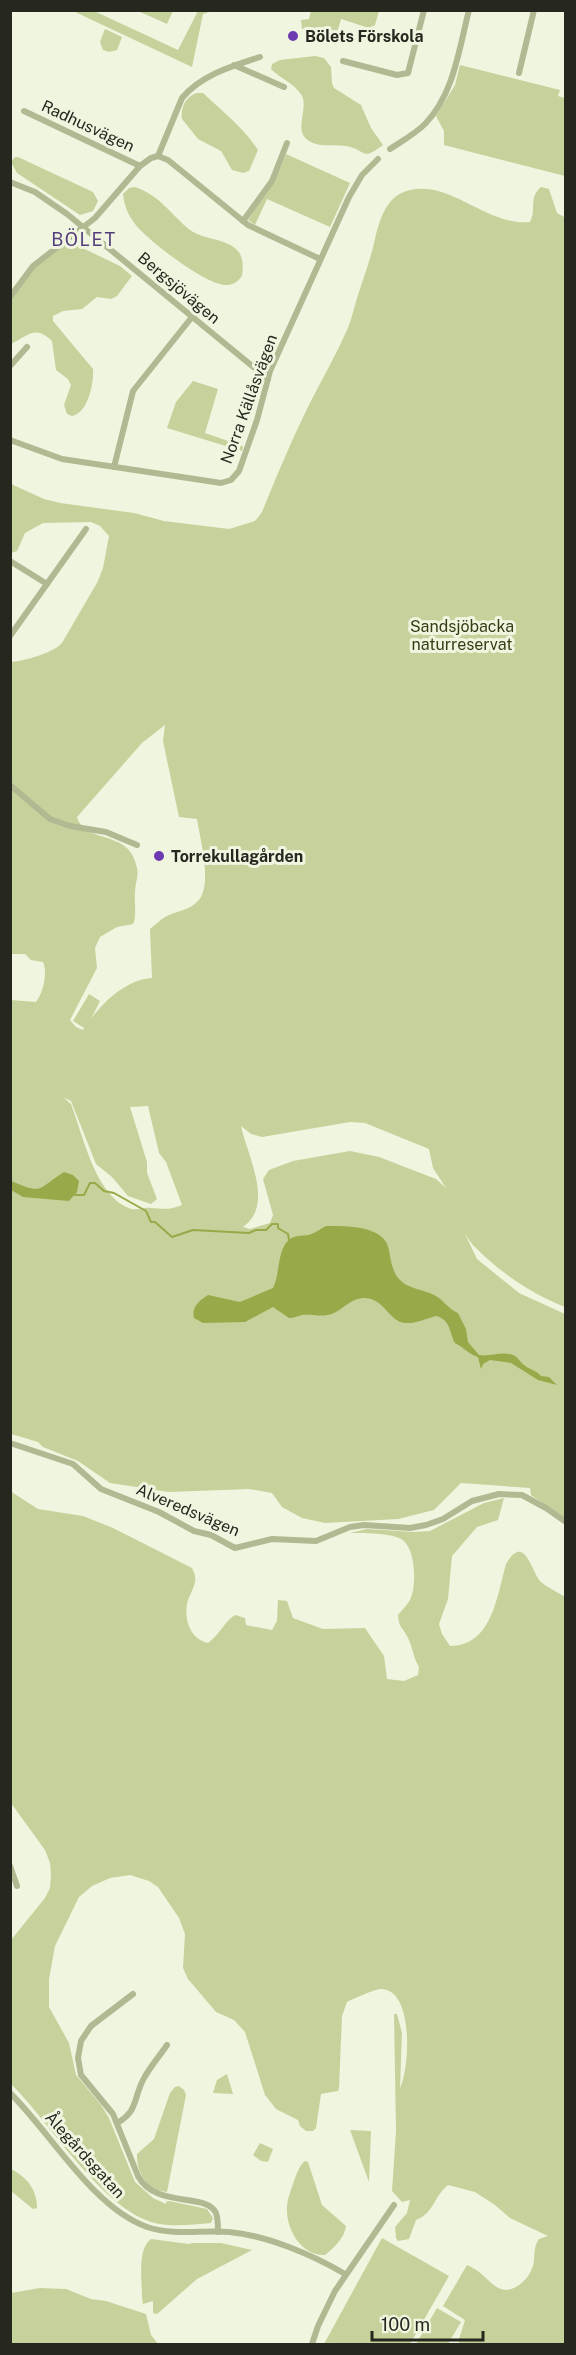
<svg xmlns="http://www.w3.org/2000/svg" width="576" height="2355" font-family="'Public Sans',sans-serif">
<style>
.green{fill:#c6d29b;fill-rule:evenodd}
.water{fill:#97a949}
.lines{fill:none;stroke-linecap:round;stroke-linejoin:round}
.stream{stroke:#97a949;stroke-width:2}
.street{stroke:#b0b992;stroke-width:6}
.poi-dot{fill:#6c3bb2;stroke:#eff5df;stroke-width:2}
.labels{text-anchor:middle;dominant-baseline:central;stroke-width:6;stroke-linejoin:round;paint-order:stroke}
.poi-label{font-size:16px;font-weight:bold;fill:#262820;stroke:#eff5df;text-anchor:start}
.street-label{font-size:16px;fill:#262820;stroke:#eff5df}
.park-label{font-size:16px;fill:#363d15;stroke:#eff5df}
.neighbourhood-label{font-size:18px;letter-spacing:1.5px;fill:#533d7a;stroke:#eff5df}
</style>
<rect width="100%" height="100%" fill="#eff5df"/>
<!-- green -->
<g class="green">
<polygon points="73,11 94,11 178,50 198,11 212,11 203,14 192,67"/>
<polygon points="138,11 173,11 167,24"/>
<polygon points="311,11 311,10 379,11 375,25 369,28 341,19 334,43 331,43 330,29 302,29 301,20 309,19"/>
<polygon points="105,29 122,37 117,50 109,52 103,50 100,42"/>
<path d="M315 56 324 58 331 67 332 83 334 88 361 105 371 128 383 145C360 162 368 150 346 146 335 144 323 147 313 143 289 134 312 106 300 93 293 83 280 78 271 69L272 64 280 60Z"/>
<polygon points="460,65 560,90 558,96 565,98 565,176 444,145 444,131 436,116 455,85"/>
<path d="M197 93H203C222 111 244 128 258 150L249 171 243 173 232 170 221 151 198 139 182 119C180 108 186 96 197 93Z"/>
<polygon points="286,154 350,183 330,227 267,199 255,225 248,220 279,171"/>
<polygon points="15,157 18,157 93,192 98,201 93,211 80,215 17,173 11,162"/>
<path d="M135 187C161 196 170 214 190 230 204 240 225 238 237 250 244 257 243 267 242 276 238 281 234 285 227 285 208 287 146 239 135 224 128 215 124 205 123 194L129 188Z"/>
<path d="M541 187 549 189 557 213 566 218 565 1307C532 1294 502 1274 476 1248 471 1244 468 1238 465 1234L477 1259 519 1293 565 1314V1518L531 1495 530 1488 461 1483 434 1510 398 1519 325 1523 302 1518 282 1507 272 1493 249 1489 169 1492 110 1483 78 1461 43 1447 38 1442 11 1434 10 1135 15 1124 11 1132V1000L36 1002C43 993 48 973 43 962L31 960 25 954H11V662C24 661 53 653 62 643L98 581 103 568 109 536 100 526 91 522 43 523 25 533 17 551 11 553V484L44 499 60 503 134 513 164 521 229 529 255 521 262 512C277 475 292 439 310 403 322 379 336 355 347 330 352 319 354 307 358 295 364 276 371 258 375 239 380 218 387 195 410 190 452 181 486 226 530 222 537 209 528 198 541 187ZM165 725 163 741 179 817 197 819C200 839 213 885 198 901 189 911 175 911 165 917 160 920 155 925 150 929L152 978C128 979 105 1000 91 1019L100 1001 89 994 73 1021 84 1028 83 1030 76 1027 70 1020 97 968 95 948 100 937 117 927 133 924C137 917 134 901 135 892 135 884 139 876 137 868 130 828 85 845 77 817L142 743ZM63 1097 71 1101 96 1164 112 1177 128 1196 151 1204 157 1199 147 1173V1162L130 1107 148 1106 159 1153 166 1162 182 1205C170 1210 164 1209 151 1208 145 1207 138 1210 132 1209 96 1199 83 1135 71 1104ZM350 1122 365 1123 429 1149 433 1168 446 1188 436 1179 379 1157 350 1151 293 1161 269 1170 263 1179 273 1215 270 1223 250 1229 243 1227C275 1205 247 1155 241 1126L251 1134 262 1137Z"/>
<path d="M65 242H70L120 266 132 276 117 296 111 299 97 297 82 309 63 311 53 316V321L93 369C94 383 88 413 72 416L67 414 64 405 71 385 68 379 56 370 52 341C34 324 27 337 11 344V294L28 269Z"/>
<polygon points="193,381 218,389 205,433 243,446 242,451 167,428 176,402"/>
<path d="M10 1491 38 1509 83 1516 113 1528 192 1568C194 1572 196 1576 195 1582 194 1588 190 1594 188 1600 183 1617 189 1639 208 1643 221 1633 224 1622 235 1615L245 1618 246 1625 272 1630 277 1621 278 1600 287 1601 293 1618 323 1629 365 1628 384 1656 387 1679 404 1681 418 1675 419 1667C413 1657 413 1648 408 1638 403 1627 399 1629 398 1615 402 1610 407 1605 410 1600 417 1586 416 1547 401 1539 391 1533 363 1533 350 1533L367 1529 414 1532 430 1531 484 1503 504 1498 498 1520 477 1527 452 1556 448 1599 439 1624 442 1634 450 1646C492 1646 497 1596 506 1564 525 1532 531 1572 541 1582 548 1588 558 1592 565 1597V2344H459V2339L465 2320 443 2306 467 2265C471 2267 476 2269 479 2272 492 2282 500 2298 519 2285 526 2280 530 2274 533 2266 536 2255 532 2250 539 2239L548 2236 510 2218 495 2205 475 2192 448 2185C434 2196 434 2213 416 2220L409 2239 398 2241 396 2238 395 2227 407 2213 410 2200 402 2202 392 2191 396 2131 394 2014H397L402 2033 400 2088C410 2068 414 1989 381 1989 375 1989 353 1999 347 2002L342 2016 339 2088 338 2091 321 2094 316 2128 313 2131H306L300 2126 298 2120 276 2109 265 2095 245 2032 234 2020 216 2012 188 1979 183 1968 185 1934 179 1918 158 1887 149 1881 130 1875 110 1878 92 1886 79 1897 55 1946 49 1979V2007L69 2043 76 2075 101 2105 109 2118 135 2182 153 2198 166 2204V2202L169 2201 207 2209 213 2218 211 2223C195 2224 176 2227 160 2224 106 2216 50 2122 11 2084V1940L45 1898 50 1888 51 1875 50 1863 45 1850 11 1803Z"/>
<polygon points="227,2074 233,2094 213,2093 217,2080"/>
<path d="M179 2086 184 2090 186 2095 167 2192C148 2191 136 2173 137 2154L154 2139 170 2093 175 2087Z"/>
<polygon points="350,2130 371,2131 369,2182"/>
<polygon points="260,2143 273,2149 268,2162 261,2161 253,2155"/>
<path d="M305 2161 308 2162 322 2205 346 2226C345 2237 334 2248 325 2255 301 2256 286 2229 287 2208 287 2199 291 2190 294 2181 297 2173 299 2166 305 2161Z"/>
<path d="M11 2169C27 2177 37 2190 37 2208L33 2209 11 2191Z"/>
<polygon points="382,2238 449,2276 410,2344 324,2344"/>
<path d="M151 2239 189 2244 192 2243H221L252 2250 197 2279 157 2314 153 2313V2301L143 2304 142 2298C142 2281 137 2249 151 2239Z"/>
<polygon points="40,2288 66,2289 91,2299 106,2301 146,2314 151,2335 158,2344 11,2344 11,2293"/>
<polygon points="437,2308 461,2322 448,2344 416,2344"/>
</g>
<!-- water -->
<g class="water">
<path d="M64 1172 73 1175 79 1181 77 1192 69 1201 23 1197 11 1190V1181C44 1195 37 1189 64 1172Z"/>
<path d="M326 1226C346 1226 385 1225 389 1250 391 1261 392 1272 400 1280 408 1289 423 1289 434 1295 444 1300 448 1309 458 1313L466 1329 468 1342 479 1355C491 1357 501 1351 513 1355 518 1357 520 1362 524 1365 530 1370 536 1370 541 1376L549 1377 557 1385 538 1380 511 1363 490 1360 483 1364 481 1369 478 1357C470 1355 463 1347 455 1343 449 1332 451 1321 437 1316 426 1318 417 1324 405 1323 389 1322 384 1297 363 1298 351 1299 344 1308 334 1313 323 1318 313 1314 302 1315 297 1316 294 1318 289 1318L273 1307 245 1322 203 1323 194 1318C191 1307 200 1300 208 1295L240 1302 273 1288C281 1273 276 1244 294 1237 299 1235 304 1236 308 1235 314 1234 320 1229 326 1226Z"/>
</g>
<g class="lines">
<!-- stream -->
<polyline class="stream" points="75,1195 84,1195 90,1183 95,1183 104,1191 114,1193 146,1211 151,1222 155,1222 172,1237 193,1230 249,1233 256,1230 266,1230 272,1224 278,1224 278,1228 288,1234 289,1240"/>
<!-- street -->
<g class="street">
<polyline points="343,61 397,75 408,73 424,10"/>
<polyline points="234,65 284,87"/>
<polyline points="519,73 534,10"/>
<polyline points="24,111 140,166"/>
<path d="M390 149C402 141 415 134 425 124 454 94 459 49 469 10"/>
<polyline points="158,156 168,160 248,225 320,259"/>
<polyline points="10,182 35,192 67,214 268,379"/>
<polyline points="243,221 272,181 287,143"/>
<path d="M10 297 33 266 95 218 140 166 151 158 158 156 182 98C201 75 232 66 260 57"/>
<polyline points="10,366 27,347"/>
<polyline points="10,440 62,459 221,483 231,480 239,471 257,420 270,371 349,197 362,175 378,159"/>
<polyline points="114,467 133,391 192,317"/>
<polyline points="10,561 47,584"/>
<polyline points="10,636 86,529"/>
<polyline points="10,785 50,819 70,826 106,832 137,845"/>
<polyline points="10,1443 73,1464 101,1489 159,1512 194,1531 211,1535 235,1548 272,1539 316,1541 350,1527 364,1525 410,1528 426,1525 443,1519 472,1501 499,1494 522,1495 546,1508 566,1522"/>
<polyline points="10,1866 17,1886"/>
<path d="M133 1994 91 2026 81 2041 78 2058 81 2075 113 2114 138 2176C156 2209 206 2192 216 2213 218 2218 218 2226 218 2232"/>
<path d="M10 2093C51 2133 93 2208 147 2227 174 2236 201 2230 229 2232 266 2235 313 2255 345 2274"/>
<path d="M117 2123C138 2111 133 2100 143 2080 149 2068 159 2057 167 2045"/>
<polyline points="312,2344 318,2326 335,2291 394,2205"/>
</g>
</g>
<!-- markers -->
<g class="poi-dot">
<circle cx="293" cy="36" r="6"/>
<circle cx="159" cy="856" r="6"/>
</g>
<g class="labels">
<!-- poi labels -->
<g class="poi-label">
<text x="305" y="36">Bölets Förskola</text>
<text x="171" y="856">Torrekullagården</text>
</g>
<!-- street labels -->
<g class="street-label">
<text transform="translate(88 126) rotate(25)">Radhusvägen</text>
<text transform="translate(179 288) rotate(40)">Bergsjövägen</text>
<text transform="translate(249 399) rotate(-70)">Norra Källåsvägen</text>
<text transform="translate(188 1510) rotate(23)">Alveredsvägen</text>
<text transform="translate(85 2155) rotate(48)">Ålegårdsgatan</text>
</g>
<!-- park labels -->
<g class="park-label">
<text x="462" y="626">Sandsjöbacka<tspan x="462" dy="18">naturreservat</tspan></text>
</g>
<!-- neighbourhood labels -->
<g class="neighbourhood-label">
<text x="84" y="239">BÖLET</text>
</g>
</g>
<!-- border -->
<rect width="576" height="2355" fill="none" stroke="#262820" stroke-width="24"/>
<!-- scale -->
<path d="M372 2331v9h111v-9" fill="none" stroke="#262820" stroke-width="3"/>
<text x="381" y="2331" font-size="18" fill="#262820" stroke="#eff5df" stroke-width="4.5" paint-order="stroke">100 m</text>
</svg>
